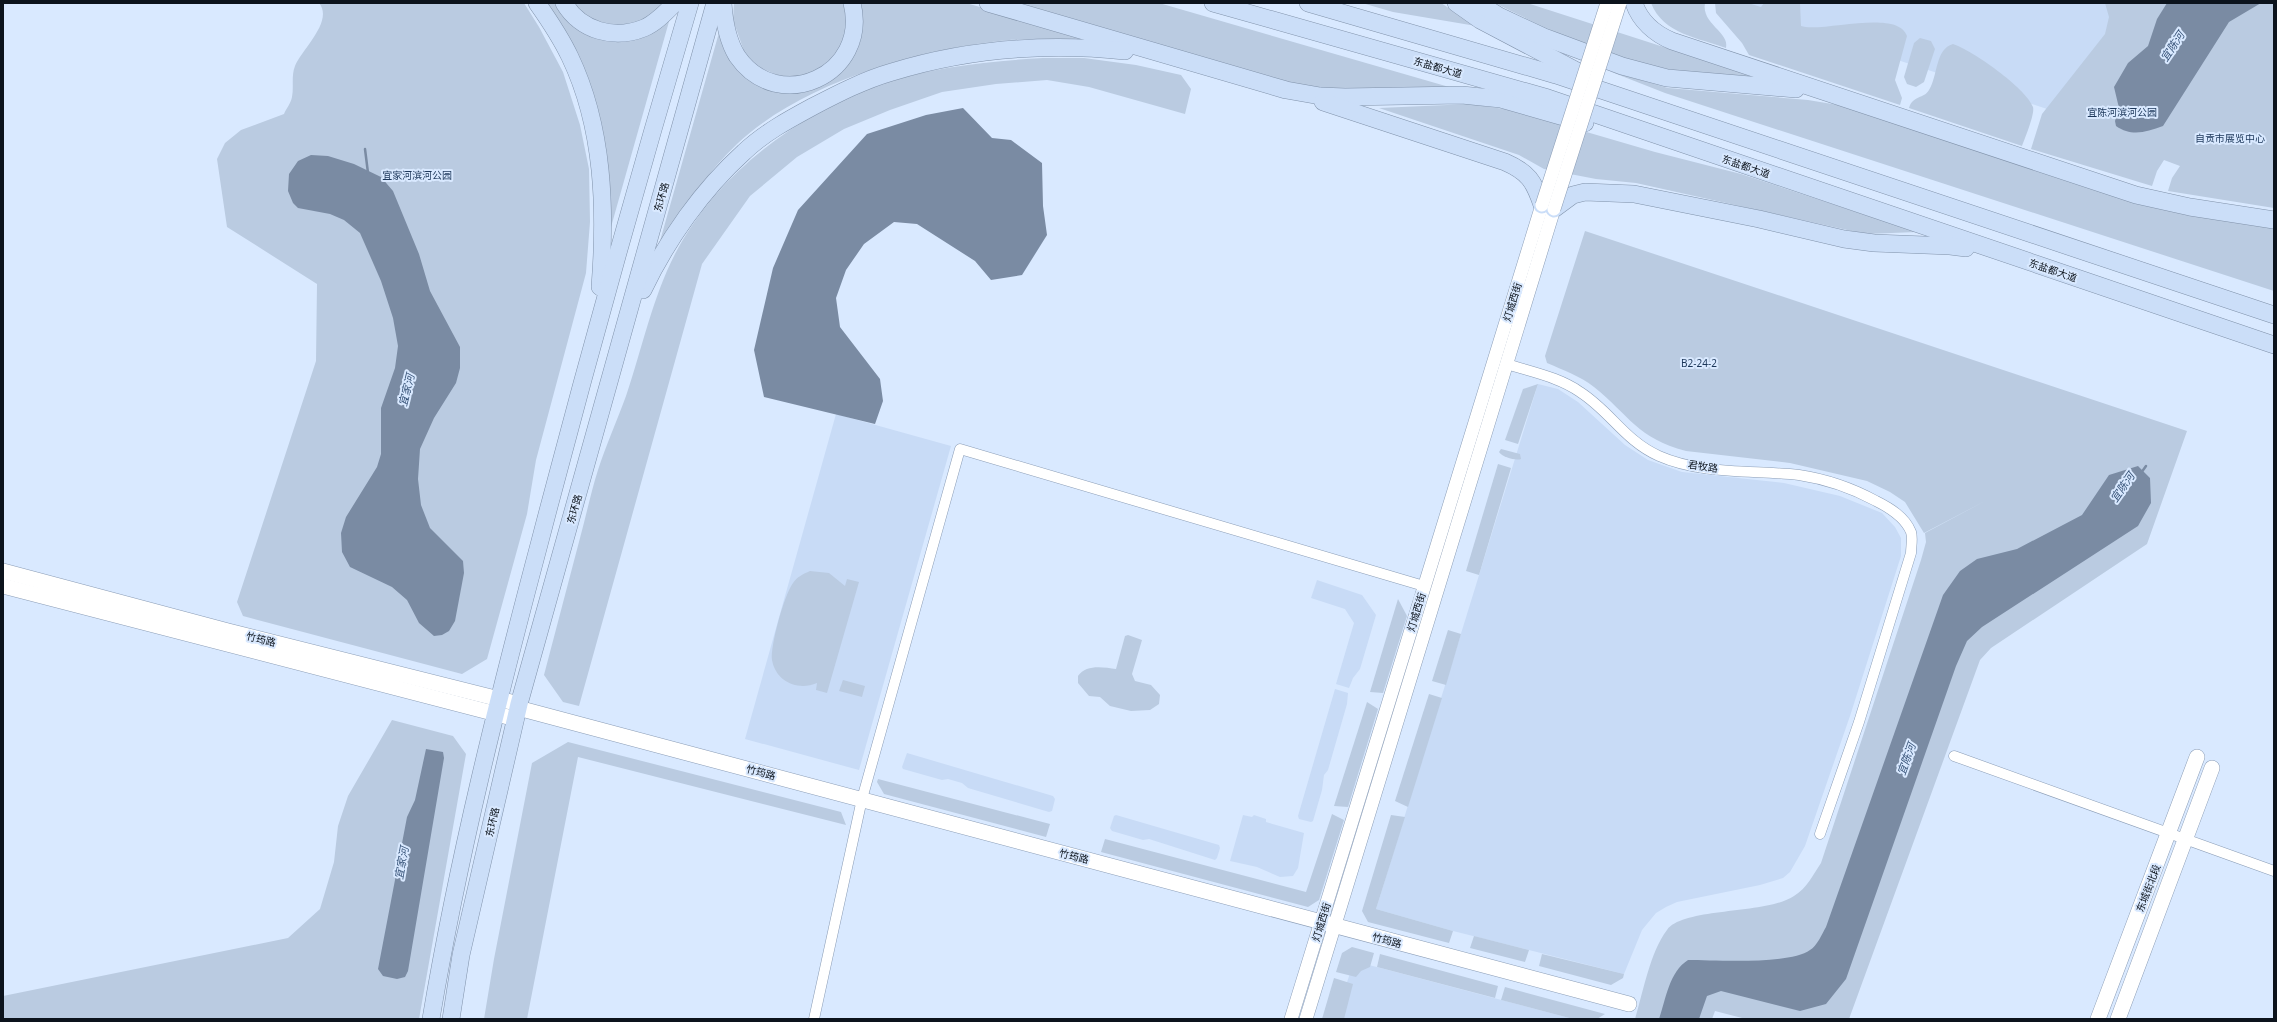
<svg xmlns="http://www.w3.org/2000/svg" width="2277" height="1022" font-family="'Noto Sans','Noto Sans SC',sans-serif">
<style>
.built{fill:#c8dbf6}
.green{fill:#bacbe1}
.water{fill:#7a8ba3}
.lines{fill:none;stroke-linecap:round;stroke-linejoin:round}
.stream{stroke:#7a8ba3;stroke-width:2.5}
.minor-casing{stroke:#8b9db6;stroke-width:11}
.tertiary-casing{stroke:#8b9db6;stroke-width:14}
.secondary-casing{stroke:#8b9db6;stroke-width:16}
.trunk-casing{stroke:#8092aa;stroke-width:18}
.minor{stroke:#fff;stroke-width:10}
.tertiary{stroke:#fff;stroke-width:13}
.secondary{stroke:#fff;stroke-width:15}
.trunk{stroke:#cbdef8;stroke-width:17}
.tertiary-bridge-casing{stroke:#8b9db6;stroke-width:14;stroke-linecap:butt}
.tertiary-bridge{stroke:#fff;stroke-width:13}
.labels{text-anchor:middle;dominant-baseline:central;stroke-width:4;stroke-linejoin:round;paint-order:stroke}
.street-label{font-size:10px;fill:#0c131c;stroke:#d9e9ff}
.park-label{font-size:10px;fill:#1b3659;stroke:#d9e9ff}
.water-label{font-size:11px;font-style:italic;fill:#375378;stroke:#d9e9ff}
</style>
<rect width="100%" height="100%" fill="#d9e9ff"/>
<!-- built -->
<g class="built">
<polygon points="1724,3 2131,3 2050,110"/>
<polygon points="1538,384 1558,389 1578,402 1625,445 1648,460 1682,472 1784,483 1840,496 1882,513 1895,527 1901,538 1901,556 1850,716 1805,846 1790,872 1783,878 1760,885 1677,902 1666,907 1656,913 1642,930 1624,974 1453,931 1376,909"/>
<polygon points="836,414 951,446 859,770 745,739"/>
<polygon points="1317,580 1362,595 1376,615 1360,669 1353,678 1349,688 1336,684 1354,623 1345,609 1311,598"/>
<polygon points="1335,689 1348,693 1347,704 1328,770 1324,775 1322,790 1313,821 1311,822 1299,819 1298,816"/>
<polygon points="907,753 1053,796 1055,799 1052,811 1049,812 968,788 962,783 948,779 942,780 903,769 902,767"/>
<polygon points="1116,815 1219,845 1220,848 1217,858 1215,860 1149,839 1143,840 1112,831 1110,828 1114,816"/>
<polygon points="1243,815 1252,817 1254,815 1266,819 1266,822 1304,833 1298,868 1293,876 1280,877 1257,867 1230,861"/>
<polygon points="1354,961 1573,1019 1335,1019"/>
</g>
<!-- green -->
<g class="green">
<path d="M319 3H524L539 27 563 72 580 125 589 169 590 222 586 273 536 460 527 514 487 659 462 674 243 616 237 602 316 361 317 284 227 227 217 159 225 143 241 130 284 114C286 109 291 103 292 97 294 87 291 76 295 66 302 49 334 21 319 3Z"/>
<polygon points="546,3 555,3 569,22 585,33 670,18 611,227 605,152"/>
<path d="M571 3H663C635 35 599 33 571 3Z"/>
<polygon points="734,3 845,3 847,33 831,63 816,74 787,79 756,66 745,54 733,20"/>
<path d="M858 3H966L1098 41C1063 40 1026 37 992 42 909 52 798 86 737 144 707 173 684 207 660 241L720 29 727 52 791 92C802 84 849 59 855 52 865 38 862 18 858 3Z"/>
<polygon points="1013,3 1159,3 1456,89 1346,92 1292,83"/>
<polygon points="1362,3 1441,3 1476,26 1393,12"/>
<path d="M1495 3H1527L1760 78C1725 76 1689 75 1654 66 1599 53 1546 29 1495 3Z"/>
<path d="M1651 3H1705C1701 24 1730 32 1726 48 1699 38 1663 34 1651 3Z"/>
<path d="M1715 3H1748L1761 7 1764 3H1800L1801 26C1821 33 1898 8 1907 36L1895 80 1902 98 1900 105 1749 55 1742 43 1716 13Z"/>
<polygon points="2105,3 2274,3 2274,208 2168,191 2172,178 2180,166 2164,160 2157,171 2152,186 2031,149 2042,114 2105,34 2109,17"/>
<polygon points="1920,38 1931,41 1935,49 1924,82 1916,87 1907,84 1904,77 1914,43"/>
<path d="M1953 44C1972 50 2026 88 2033 107 2035 114 2025 138 2022 146L1909 108C1913 95 1924 99 1929 90 1938 76 1935 49 1953 44Z"/>
<path d="M1043 58H1084L1136 65 1181 75 1191 89 1185 114 1089 87 1047 80 996 84 942 92 890 110 844 129 797 157 750 196 702 264 579 706 563 702 544 675C556 629 568 584 580 538 586 516 591 492 598 470 606 445 617 421 626 396 642 349 652 299 675 254 717 173 798 114 882 84 931 67 991 61 1043 58Z"/>
<polygon points="1609,71 1668,88 1808,100 1838,105 2274,225 2274,291 1665,93"/>
<polygon points="1470,104 1511,110 1655,152 1741,174 1917,232 1865,234 1636,183 1596,179 1544,169 1519,155 1379,108"/>
<path d="M1585 231 2187 431 2147 544 1991 648 1980 660 1849 1019H1746L1715 1011 1712 1019H1635C1643 993 1650 952 1667 930 1684 907 1766 915 1794 896 1807 888 1813 875 1821 863L1921 560 1926 542 1925 533 1987 500 1924 533 1905 502 1890 492 1867 481 1790 463 1686 451C1637 438 1630 416 1594 387 1580 376 1563 370 1547 363L1545 356Z"/>
<polygon points="1538,384 1518,444 1505,440 1523,389"/>
<path d="M1501 449 1520 454 1521 459C1516 461 1502 457 1499 452Z"/>
<polygon points="1498,464 1511,468 1479,575 1466,571"/>
<path d="M810 571 829 573 845 586 847 579 859 582 827 693 816 690 817 683C798 691 776 682 772 660 770 647 784 595 793 583 797 577 803 574 810 571Z"/>
<polygon points="1398,599 1407,616 1383,693 1370,692"/>
<polygon points="1448,630 1461,634 1446,685 1432,681"/>
<path d="M1128 635 1142 640 1132 674 1135 681 1151 685 1160 695 1159 704 1150 710 1131 711 1110 706 1100 697 1089 696 1078 683V676C1086 664 1103 667 1116 669L1125 636Z"/>
<polygon points="843,680 865,686 862,697 839,691"/>
<polygon points="1429,694 1442,698 1408,807 1395,801"/>
<polygon points="1367,702 1378,709 1348,807 1334,806"/>
<polygon points="392,720 453,736 466,754 419,1019 3,1019 3,996 288,938 320,909 334,862 338,826 348,796"/>
<polygon points="568,742 841,812 846,825 578,757 527,1019 484,1019 494,959 532,763"/>
<polygon points="878,779 1050,824 1046,837 884,794 877,782"/>
<polygon points="1332,814 1344,820 1319,900 1308,907 1101,852 1105,839 1306,892"/>
<polygon points="1391,815 1405,817 1376,909 1453,931 1449,943 1368,922 1362,911"/>
<polygon points="1474,936 1529,950 1525,962 1470,948"/>
<polygon points="1352,947 1374,953 1370,967 1361,971 1356,977 1336,972 1342,953"/>
<polygon points="1380,954 1498,986 1495,998 1377,967"/>
<polygon points="1542,954 1624,974 1623,978 1611,985 1539,966"/>
<polygon points="1334,978 1353,984 1344,1019 1322,1019"/>
<polygon points="1505,987 1605,1014 1597,1019 1573,1019 1501,1000"/>
</g>
<!-- water -->
<g class="water">
<path d="M2167 3H2261L2229 22 2163 126C2146 132 2132 137 2116 126L2115 121 2119 108 2114 87 2128 63 2148 46 2157 19Z"/>
<polygon points="963,108 992,138 1011,140 1042,163 1043,206 1047,235 1022,275 991,280 975,261 917,224 894,222 864,244 846,270 836,298 840,327 880,379 883,401 875,424 764,397 754,350 773,268 798,210 867,134 926,115"/>
<polygon points="311,155 328,156 354,164 381,177 393,191 419,254 430,291 460,347 460,368 456,383 434,418 420,449 418,479 421,505 430,528 463,561 464,573 455,621 449,631 442,635 434,636 419,623 407,600 392,587 350,567 342,552 341,533 346,517 377,467 381,454 381,408 395,368 398,346 393,318 381,281 360,233 344,220 330,214 298,208 293,203 288,191 289,174 298,161"/>
<path d="M2138 466 2150 478 2151 503 2138 526 1982 627 1967 641 1956 666 1846 979 1826 1004 1800 1011 1721 991 1707 996 1699 1019H1659C1666 999 1669 972 1688 960 1716 960 1789 965 1810 950 1817 946 1822 934 1826 927L1943 595 1960 571 1977 559 2017 549 2082 515 2109 475Z"/>
<polygon points="426,749 443,752 444,758 408,971 405,977 397,979 383,976 378,969 407,817 415,800"/>
</g>
<g class="lines">
<!-- stream -->
<g class="stream">
<polyline points="365,149 368,173"/>
<polyline points="2141,473 2146,466"/>
</g>
<defs>
<g id="minor">
<path d="M1507 364C1531 372 1559 377 1580 392 1610 411 1625 441 1659 456 1702 475 1754 470 1799 475 1826 479 1852 488 1876 501 1890 508 1905 517 1911 532 1913 538 1911 547 1911 553L1859 722 1820 834"/>
<polyline points="1954,756 2274,871"/>
<polyline points="814,1019 862,799 960,449 1424,586"/>
</g>
<g id="tertiary">
<polyline points="1291,1019 1542,205"/>
<polyline points="1306,1019 1554,209"/>
</g>
<g id="secondary">
<polyline points="3,571 228,631 519,704"/>
<polyline points="3,586 516,719"/>
<polyline points="518,708 1629,1004"/>
<polyline points="2098,1019 2197,757"/>
<polyline points="2118,1019 2212,768"/>
</g>
<g id="trunk">
<path d="M537 3C549 20 561 38 570 57 604 128 606 210 600 287"/>
<path d="M564 3C581 31 614 40 644 28 656 23 666 12 675 3"/>
<path d="M723 3C724 20 728 41 737 56 778 116 870 75 852 3"/>
<polyline points="988,3 1286,90 1320,96 1345,97 1462,95 1501,99 1585,123"/>
<polyline points="1213,3 1548,98 2274,345"/>
<polyline points="1308,3 1556,75 2274,315"/>
<polyline points="1456,3 1480,20 1592,79"/>
<polyline points="1478,3 1499,16 1544,37 1622,66 1667,78 1796,89"/>
<path d="M1634 3C1640 21 1655 34 1672 41L2136 195 2190 207 2274 220"/>
<path d="M1323 102 1505 162C1528 172 1534 181 1542 205"/>
<polyline points="1554,209 1573,195 1585,192 1634,194 1759,219 1844,239 1874,243 1950,246 1966,248"/>
<path d="M643 290C667 240 702 190 744 152 764 133 788 120 812 107 837 94 864 80 892 72 967 49 1048 43 1125 51"/>
<path d="M431 1019C458 858 498 699 540 541 587 361 637 182 690 3"/>
<polyline points="451,1019 461,955 519,704 715,3"/>
</g>
</defs>
<!-- minor casing -->
<use href="#minor" class="minor-casing"/>
<!-- tertiary casing -->
<use href="#tertiary" class="tertiary-casing"/>
<!-- secondary casing -->
<use href="#secondary" class="secondary-casing"/>
<!-- trunk casing -->
<use href="#trunk" class="trunk-casing"/>
<!-- minor -->
<use href="#minor" class="minor"/>
<!-- tertiary -->
<use href="#tertiary" class="tertiary"/>
<!-- secondary -->
<use href="#secondary" class="secondary"/>
<!-- trunk -->
<use href="#trunk" class="trunk"/>
<defs>
<g id="tertiary-bridge">
<polyline points="1542,205 1607,3"/>
<polyline points="1554,209 1620,3"/>
</g>
</defs>
<!-- tertiary-bridge casing -->
<use href="#tertiary-bridge" class="tertiary-bridge-casing"/>
<!-- tertiary-bridge -->
<use href="#tertiary-bridge" class="tertiary-bridge"/>
</g>
<g class="labels">
<!-- street labels -->
<g class="street-label">
<text transform="translate(1438 67) rotate(16)">东盐都大道</text>
<text transform="translate(1746 166) rotate(19)">东盐都大道</text>
<text transform="translate(661 197) rotate(-74)">东环路</text>
<text transform="translate(2053 270) rotate(19)">东盐都大道</text>
<text transform="translate(1512 302) rotate(-73)">灯城西街</text>
<text transform="translate(1703 466) rotate(8)">君牧路</text>
<text transform="translate(574 509) rotate(-74)">东环路</text>
<text transform="translate(1416 612) rotate(-73)">灯城西街</text>
<text transform="translate(261 639) rotate(14)">竹筠路</text>
<text transform="translate(761 772) rotate(15)">竹筠路</text>
<text transform="translate(492 822) rotate(-77)">东环路</text>
<text transform="translate(1074 856) rotate(14)">竹筠路</text>
<text transform="translate(2148 888) rotate(-69)">东城街北段</text>
<text transform="translate(1321 922) rotate(-73)">灯城西街</text>
<text transform="translate(1387 940) rotate(15)">竹筠路</text>
</g>
<!-- park labels -->
<g class="park-label">
<text x="2122" y="112">宜陈河滨河公园</text>
<text x="2230" y="138">自贡市展览中心</text>
<text x="417" y="175">宜家河滨河公园</text>
<text x="1699" y="363">B2-24-2</text>
</g>
<!-- water labels -->
<g class="water-label">
<text transform="translate(2172 46) rotate(-56)">宜陈河</text>
<text transform="translate(406 390) rotate(-76)">宜家河</text>
<text transform="translate(2122 487) rotate(-55)">宜陈河</text>
<text transform="translate(1906 759) rotate(-70)">宜陈河</text>
<text transform="translate(401 863) rotate(-80)">宜家河</text>
</g>
</g>
<!-- border -->
<rect width="2277" height="1022" fill="none" stroke="#0c131c" stroke-width="8"/>
</svg>
